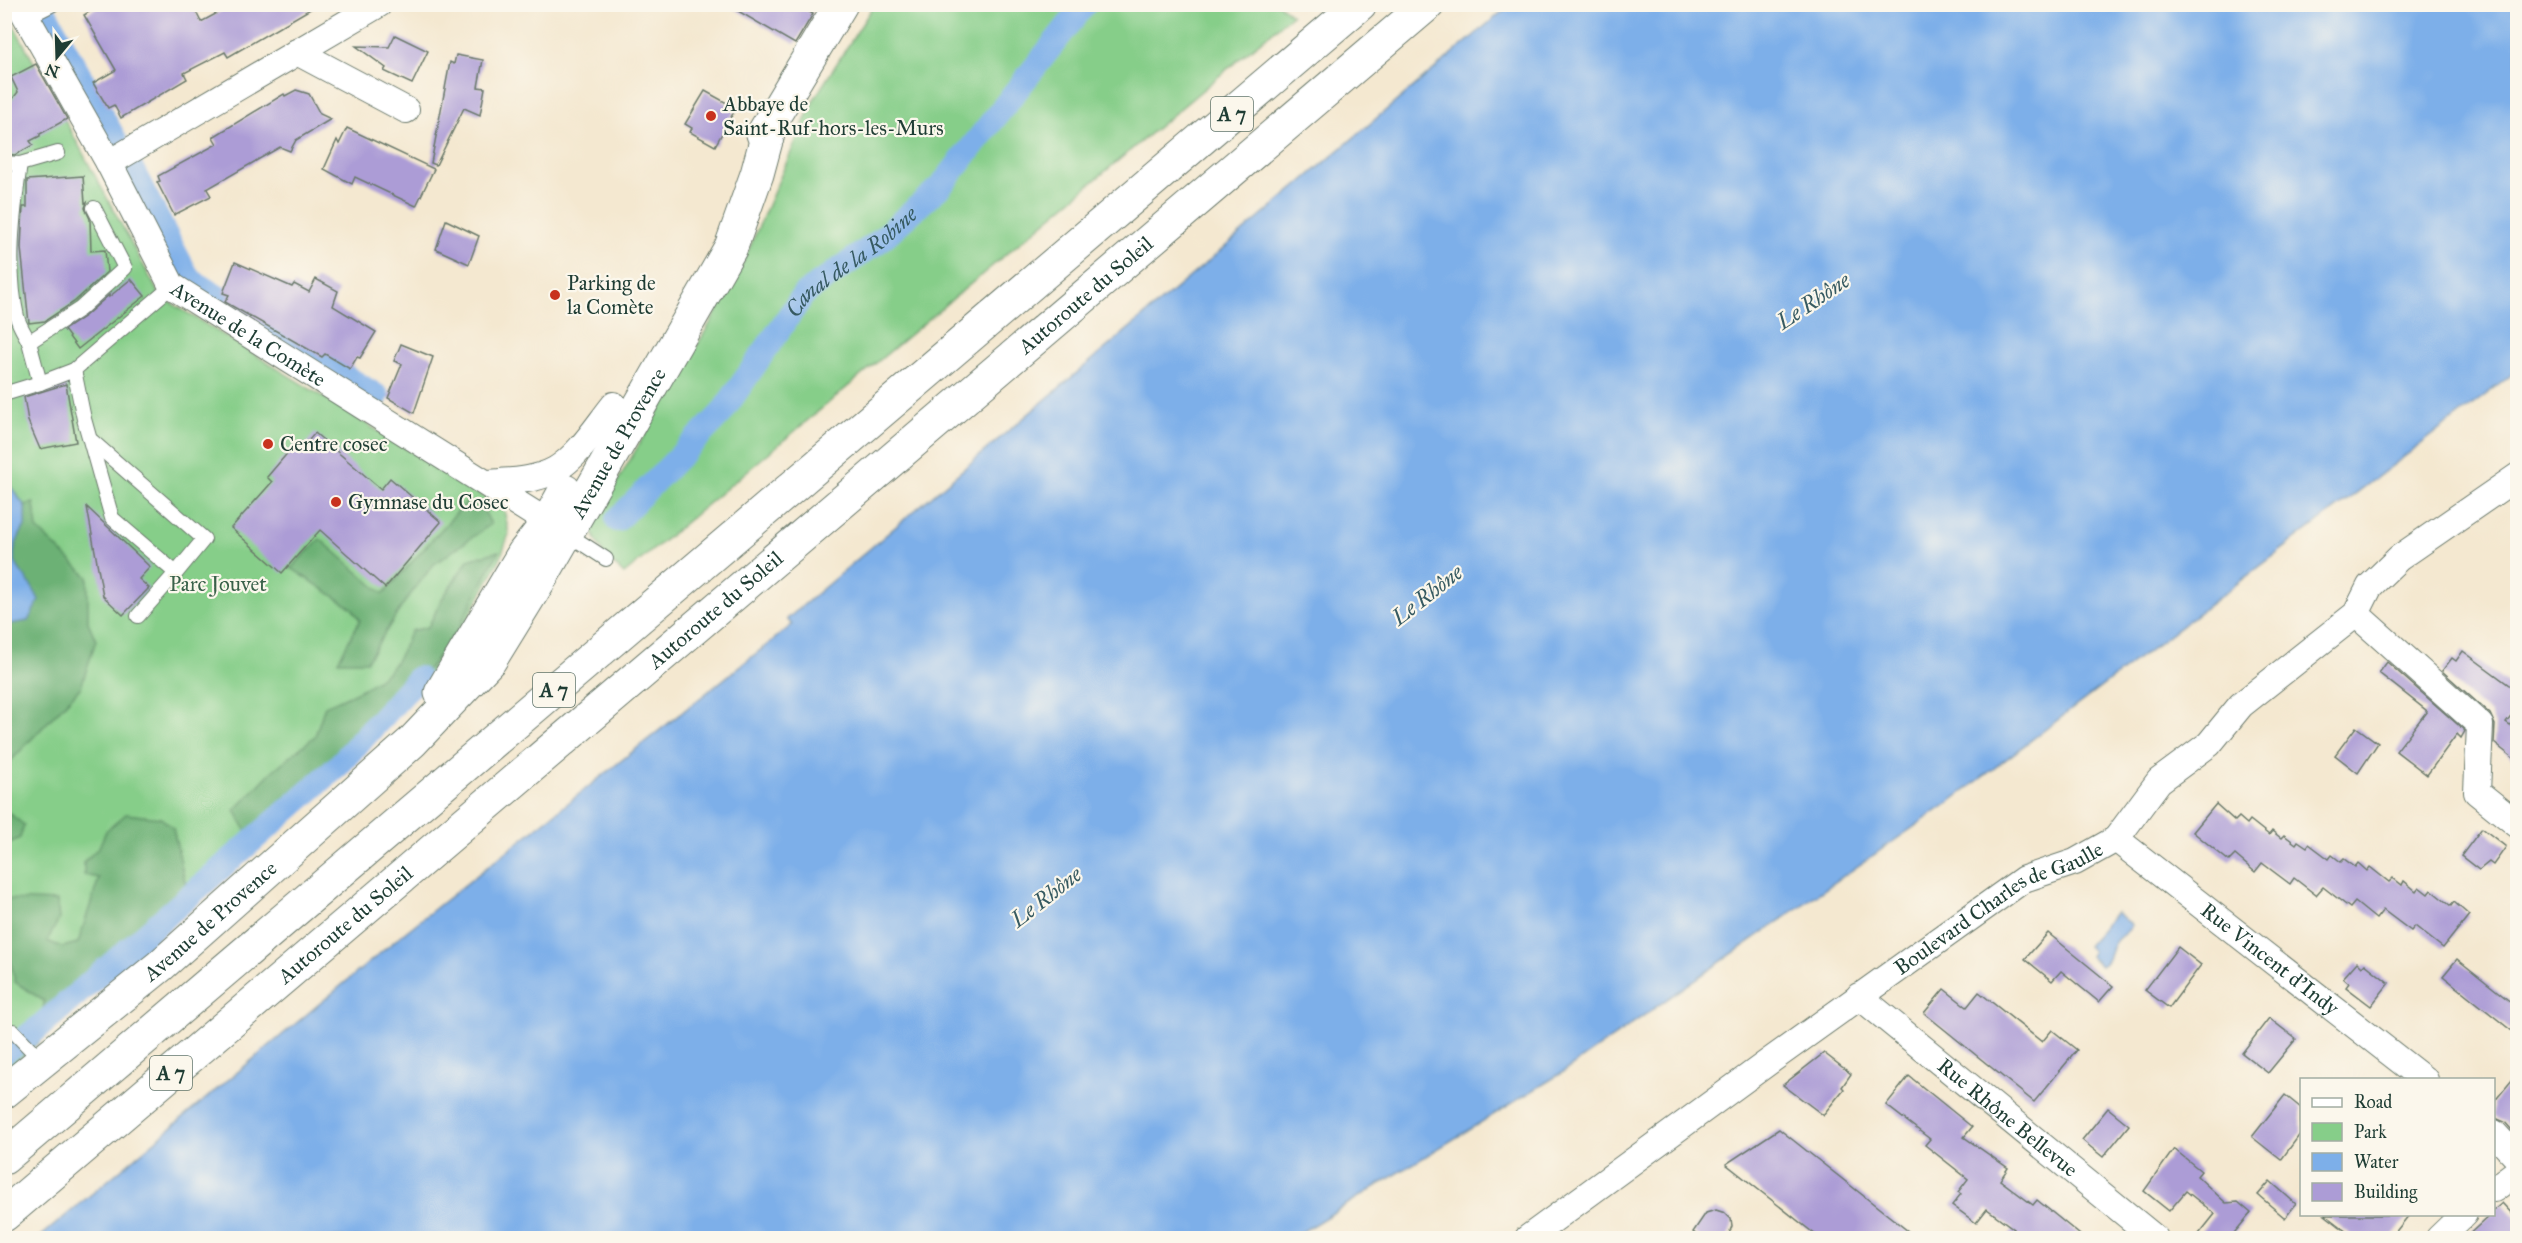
<svg xmlns="http://www.w3.org/2000/svg" width="2522" height="1243" font-family="'IM FELL Great Primer',serif">
<style>
.green{fill:#86ce89;stroke:#52865e;stroke-width:1.5}
.forest{fill:#6cb175;stroke:#467754;stroke-width:1.5}
.water{fill:#7dafe9;stroke:#4e768e;stroke-width:1.5}
.lines{fill:none;stroke-linecap:round;stroke-linejoin:round}
.canal{stroke:#7dafe9;stroke-width:24}
.building{fill:#ac9cd6}
.lane-casing{stroke:#6a796b;stroke-width:16}
.street-casing{stroke:#6a796b;stroke-width:28}
.primary-casing{stroke:#6a796b;stroke-width:35}
.highway-casing{stroke:#6a796b;stroke-width:35}
.lane{stroke:#fff;stroke-width:14}
.street{stroke:#fff;stroke-width:26}
.primary{stroke:#fff;stroke-width:33}
.highway{stroke:#fff;stroke-width:33}
.poi-dot{fill:#c8321e;stroke:#fbf7ec;stroke-width:2}
.labels{text-anchor:middle;dominant-baseline:central;stroke-width:4.5;stroke-linejoin:round;paint-order:stroke}
.shield{fill:#fbf7ec;stroke:#61756b;stroke-width:1.5}
.shield-label{font-size:20px;font-weight:bold;fill:#1f3d34}
.poi-label{font-size:21px;fill:#1f3d34;stroke:#fbf7ec;text-anchor:start}
.street-label{font-size:21px;fill:#1f3d34;stroke:#fbf7ec}
.park-label{font-size:21px;fill:#396149;stroke:#fbf7ec}
.water-label{font-size:22px;font-style:italic;fill:#365a61;stroke:#fbf7ec}
</style>
<rect width="100%" height="100%" fill="#fbf7ec"/>
<filter id="ink" filterUnits="userSpaceOnUse"><feTurbulence type="fractalNoise" baseFrequency=".0167" numOctaves="2"/><feDisplacementMap in="SourceGraphic" scale="12" xChannelSelector="R" yChannelSelector="G"/><feConvolveMatrix kernelMatrix="1 2 1 2 8 2 1 2 1" color-interpolation-filters="sRGB"/></filter>
<filter id="wash" filterUnits="userSpaceOnUse"><feTurbulence type="fractalNoise" baseFrequency=".008" numOctaves="4" result="noise"/><feDisplacementMap in="SourceGraphic" scale="24" xChannelSelector="R" yChannelSelector="G"/><feGaussianBlur stdDeviation="1.35" result="paint"/><feColorMatrix in="noise" values="0 0 0 0 0 0 0 0 0 0 0 0 0 0 0 0 0 1.4 0 .05"/><feComposite in="paint" operator="in"/></filter>
<g filter="url(#wash)">
<rect width="100%" height="100%" fill="#f4e8d0"/>
<!-- green -->
<g class="green">
<polygon points="1278,4 1292,15 624,574 604,555 590,528 736,279 814,99 874,5"/>
<polygon points="4,7 160,296 504,509 509,534 500,559 451,650 291,821 5,1072"/>
</g>
<!-- forest -->
<g class="forest">
<polygon points="467,501 483,509 491,524 433,565 404,603 367,661 338,661 360,620 352,608 291,568 320,539 383,594"/>
<polygon points="34,503 37,529 88,577 88,622 96,640 81,687 5,767 5,516 16,507"/>
<path d="M499 551 457 631 430 667 306 802 272 834 260 840 250 838 235 810 271 772 315 736 325 706C345 697 370 688 387 672 398 662 405 644 411 631L428 627 442 599 468 560Z"/>
<polygon points="4,809 24,825 20,838 5,845"/>
<path d="M126 814 161 818 173 828 185 882 197 885C191 900 180 909 168 920 130 958 85 987 42 1021L44 1001 15 982 5 934V899L57 901 59 919 47 941 62 947 78 943 99 878 84 875V862L99 847 106 831Z"/>
</g>
<!-- water -->
<g class="water">
<polygon points="1511,4 2517,5 2517,371 1951,801 1560,1074 1292,1238 39,1238 403,934 792,625 787,619"/>
<path d="M5 462 11 487 25 506V526C0 567 24 565 39 600L28 621 5 625V539L9 529 5 521Z"/>
<path d="M2116 912 2132 925C2129 932 2120 935 2115 942 2109 950 2111 961 2101 966L2090 956 2093 951 2088 946Z"/>
</g>
<g class="lines">
<!-- canal -->
<g class="canal">
<polyline points="46,14 117,143"/>
<polyline points="133,171 189,279 377,396"/>
<path id="s1" d="M617 520 721 414 804 294 878 242 941 186 1085 4"/>
<polyline points="4,1053 37,1029 338,766 418,678"/>
</g>
</g>
<g id="blocks">
<!-- building -->
<g class="building">
<polygon points="102,4 192,4 201,22 234,4 319,4 228,57 225,52 184,73 187,79 121,118 114,105 108,108 93,83 116,70 84,15"/>
<polygon points="726,4 796,4 813,14 795,44"/>
<polygon points="395,35 428,51 412,84 384,71 386,68 356,46 389,47"/>
<polygon points="456,55 483,60 478,87 485,88 480,115 464,108 436,165 431,163 450,62 454,64"/>
<polygon points="36,64 67,119 40,134 40,136 30,141 33,145 15,155 4,154 4,110 18,92 11,77"/>
<polygon points="296,90 309,94 320,114 331,119 296,140 290,151 280,147 207,189 211,196 174,215 157,182 160,181 158,176 217,144 213,137 284,94 285,96"/>
<polygon points="705,91 736,108 715,146 690,132 692,128 685,124"/>
<polygon points="347,128 434,169 416,206 355,177 352,184 324,169 337,140 339,144"/>
<polygon points="83,176 85,203 87,202 85,208 90,219 91,251 105,250 107,272 74,302 45,321 29,323 21,248 23,207 27,207 27,180"/>
<polygon points="446,220 479,236 469,264 436,249"/>
<polygon points="235,262 292,287 294,284 309,292 316,279 338,291 333,306 376,332 360,358 357,357 350,369 325,354 322,357 225,302 229,295 223,293"/>
<polygon points="131,279 145,296 78,349 64,330 85,316 109,295 109,297"/>
<polygon points="401,344 433,357 414,413 388,398 402,364 394,361"/>
<polygon points="66,384 76,442 40,449 28,421 24,397"/>
<polygon points="315,433 381,489 390,478 441,522 385,588 320,530 282,573 231,528 272,482 267,477 296,443 302,448"/>
<polygon points="87,507 150,567 139,579 149,588 123,615 103,596"/>
<polygon points="2463,651 2517,691 2517,708 2506,722 2517,730 2517,761 2494,743 2495,725 2490,714 2442,671 2452,658 2456,661"/>
<polygon points="2387,662 2465,731 2461,738 2457,734 2427,775 2396,751 2427,711 2379,673"/>
<polygon points="2356,727 2378,743 2358,773 2335,755"/>
<polygon points="2216,804 2235,821 2239,817 2247,824 2250,820 2269,835 2272,831 2281,838 2284,835 2296,844 2298,841 2307,847 2309,844 2329,859 2332,855 2341,862 2344,859 2355,867 2358,863 2367,871 2370,867 2389,882 2393,878 2402,885 2404,881 2416,891 2419,887 2428,894 2431,890 2451,906 2454,902 2469,915 2443,948 2415,926 2411,931 2383,910 2376,919 2355,902 2350,908 2323,887 2316,895 2294,878 2290,884 2262,863 2255,872 2235,855 2229,861 2193,832"/>
<polygon points="2482,828 2506,847 2493,865 2489,862 2479,870 2461,856"/>
<polygon points="2048,933 2113,986 2099,1002 2061,971 2052,981 2025,959"/>
<polygon points="2178,947 2201,965 2169,1008 2145,990"/>
<polygon points="2457,959 2517,1007 2517,1035 2443,976"/>
<polygon points="2357,962 2362,967 2365,964 2389,983 2371,1006 2346,987 2349,983 2343,978"/>
<polygon points="1944,989 1967,1007 1979,992 2042,1042 2052,1030 2077,1050 2034,1102 1924,1013"/>
<polygon points="2269,1018 2296,1039 2268,1073 2242,1053"/>
<polygon points="1824,1053 1851,1074 1842,1087 1844,1089 1823,1115 1783,1085"/>
<polygon points="2517,1074 2517,1136 2505,1122 2493,1117 2493,1103"/>
<polygon points="1909,1076 1972,1127 1964,1137 2008,1168 2000,1180 2033,1205 2037,1200 2085,1239 2007,1239 2014,1229 1987,1209 1976,1223 1952,1205 1961,1194 1958,1192 1968,1179 1925,1145 1930,1139 1886,1105"/>
<polygon points="2285,1095 2301,1108 2301,1133 2281,1160 2252,1137"/>
<polygon points="2108,1108 2129,1125 2103,1157 2082,1140"/>
<polygon points="1779,1129 1918,1239 1821,1239 1726,1164"/>
<polygon points="2174,1149 2201,1171 2197,1176 2226,1203 2238,1202 2251,1213 2229,1239 2195,1239 2215,1214 2186,1191 2169,1211 2144,1191"/>
<polygon points="2270,1181 2296,1204 2285,1218 2258,1195"/>
<polygon points="2502,1203 2517,1219 2517,1239 2464,1239 2490,1215 2493,1215 2493,1211"/>
<polygon points="1716,1210 1725,1213 1731,1219 1732,1226 1727,1239 1702,1239 1693,1232 1706,1213"/>
<polygon points="2325,1215 2409,1215 2390,1239 2356,1239"/>
</g>
</g>
</g>
<g filter="url(#ink)">
<use href="#blocks" fill-opacity="0" stroke="#6a796b" stroke-width="1.5"/>
<g class="lines">
<defs>
<g id="lane">
<polyline points="25,18 53,4"/>
<polyline points="4,163 20,164"/>
<path d="M29 342C25 334 19 325 17 317 6 267 13 213 20 164L58 153"/>
<polyline points="74,370 84,419 112,518 176,573 138,616"/>
<polyline points="40,383 29,342 80,309 125,268 94,208"/>
<polyline points="4,394 40,383 74,370 172,286"/>
<polyline points="92,441 204,539 176,573"/>
<polyline points="566,533 606,559"/>
<polyline points="13,1031 42,1061"/>
</g>
<g id="street">
<path id="s2" d="M19 4 109 163 172 286 563 532"/>
<polyline points="297,52 406,110"/>
<polyline points="109,163 379,4"/>
<path d="M487 483C509 481 535 481 555 470 579 456 597 426 614 405"/>
<polyline points="2356,614 2480,725 2477,792 2518,825"/>
<path id="s3" d="M2116 839 2425 1080"/>
<path id="s4" d="M1859 996 2155 1238"/>
<polyline points="2494,1133 2518,1159"/>
<polyline points="2494,1189 2518,1171"/>
<path id="s5" d="M1528 1238 1774 1058 2024 879 2075 862 2116 839 2159 781 2209 744 2241 705 2356 614 2370 586 2399 558 2518 476"/>
<polyline points="2439,1238 2464,1214"/>
</g>
<g id="primary">
<polyline points="763,134 841,4"/>
<polyline points="441,693 524,553 548,522 565,491"/>
<path id="s6" d="M4 1092 160 966 412 742 490 660 543 574 731 247 757 174 773 115"/>
</g>
<g id="highway">
<polyline points="4,1158 1360,4"/>
<path id="s7" d="M4 1215 1428 4"/>
</g>
</defs>
<!-- lane casing -->
<use href="#lane" class="lane-casing"/>
<!-- street casing -->
<use href="#street" class="street-casing"/>
<!-- primary casing -->
<use href="#primary" class="primary-casing"/>
<!-- highway casing -->
<use href="#highway" class="highway-casing"/>
<!-- lane -->
<use href="#lane" class="lane"/>
<!-- street -->
<use href="#street" class="street"/>
<!-- primary -->
<use href="#primary" class="primary"/>
<!-- highway -->
<use href="#highway" class="highway"/>
</g>
</g>
<!-- markers -->
<g class="poi-dot">
<circle cx="711" cy="116" r="6"/>
<circle cx="555" cy="295" r="6"/>
<circle cx="268" cy="444" r="6"/>
<circle cx="336" cy="502" r="6"/>
</g>
<g class="labels">
<!-- shield labels -->
<g class="shield">
<rect x="1211" y="97" width="42" height="34" rx="4.5"/>
<rect x="533" y="673" width="42" height="34" rx="4.5"/>
<rect x="150" y="1056" width="42" height="34" rx="4.5"/>
</g>
<g class="shield-label">
<text x="1232" y="114">A 7</text>
<text x="554" y="690">A 7</text>
<text x="171" y="1073">A 7</text>
</g>
<!-- poi labels -->
<g class="poi-label">
<text x="723" y="104">Abbaye de<tspan x="723" dy="24">Saint-Ruf-hors-les-Murs</tspan></text>
<text x="567" y="283">Parking de<tspan x="567" dy="24">la Comète</tspan></text>
<text x="280" y="444">Centre cosec</text>
<text x="348" y="502">Gymnase du Cosec</text>
</g>
<!-- street labels -->
<g class="street-label">
<text stroke="none"><textPath href="#s7" startOffset="1420">Autoroute du Soleil</textPath></text>
<text stroke="none"><textPath href="#s2" startOffset="411">Avenue de la Comète</textPath></text>
<text stroke="none"><textPath href="#s6" startOffset="903">Avenue de Provence</textPath></text>
<text stroke="none"><textPath href="#s7" startOffset="934">Autoroute du Soleil</textPath></text>
<text stroke="none"><textPath href="#s5" startOffset="576">Boulevard Charles de Gaulle</textPath></text>
<text stroke="none"><textPath href="#s6" startOffset="268">Avenue de Provence</textPath></text>
<text stroke="none"><textPath href="#s7" startOffset="448">Autoroute du Soleil</textPath></text>
<text stroke="none"><textPath href="#s3" startOffset="195">Rue Vincent d'Indy</textPath></text>
<text stroke="none"><textPath href="#s4" startOffset="192">Rue Rhône Bellevue</textPath></text>
</g>
<!-- park labels -->
<g class="park-label">
<text x="218" y="584">Parc Jouvet</text>
</g>
<!-- water labels -->
<g class="water-label">
<text stroke="none"><textPath href="#s1" startOffset="351">Canal de la Robine</textPath></text>
<text transform="translate(1813 301) rotate(-34)">Le Rhône</text>
<text transform="translate(1427 595) rotate(-38)">Le Rhône</text>
<text transform="translate(1046 897) rotate(-38)">Le Rhône</text>
</g>
</g>
<!-- margin -->
<rect width="2522" height="1243" fill="none" stroke="#fbf7ec" stroke-width="24"/>
<!-- legend -->
<rect x="2300" y="1078" width="195" height="138" fill="#fbf7ec" stroke="#a3ada2" stroke-width="1.5"/>
<rect x="2312" y="1098" width="30" height="9" fill="#ffffff" stroke="#a3ada2" stroke-width="1.5"/>
<text x="2354" y="1108" font-size="18" fill="#1f3d34">Road</text>
<rect x="2312" y="1123" width="30" height="18" fill="#86ce89" stroke="#a3ada2" stroke-width="1.5"/>
<text x="2354" y="1138" font-size="18" fill="#1f3d34">Park</text>
<rect x="2312" y="1153" width="30" height="18" fill="#7dafe9" stroke="#a3ada2" stroke-width="1.5"/>
<text x="2354" y="1168" font-size="18" fill="#1f3d34">Water</text>
<rect x="2312" y="1183" width="30" height="18" fill="#ac9cd6" stroke="#a3ada2" stroke-width="1.5"/>
<text x="2354" y="1198" font-size="18" fill="#1f3d34">Building</text>
<!-- north arrow -->
<g transform="translate(57 57) rotate(199)" stroke="#fbf7ec" stroke-width="4.5" paint-order="stroke">
<path d="M0-4.5L10 22L0 15L-10 22Z" fill="#1f3d34"/>
<text y="-9" font-size="16" font-weight="bold" text-anchor="middle" fill="#1f3d34">N</text>
</g>
</svg>
